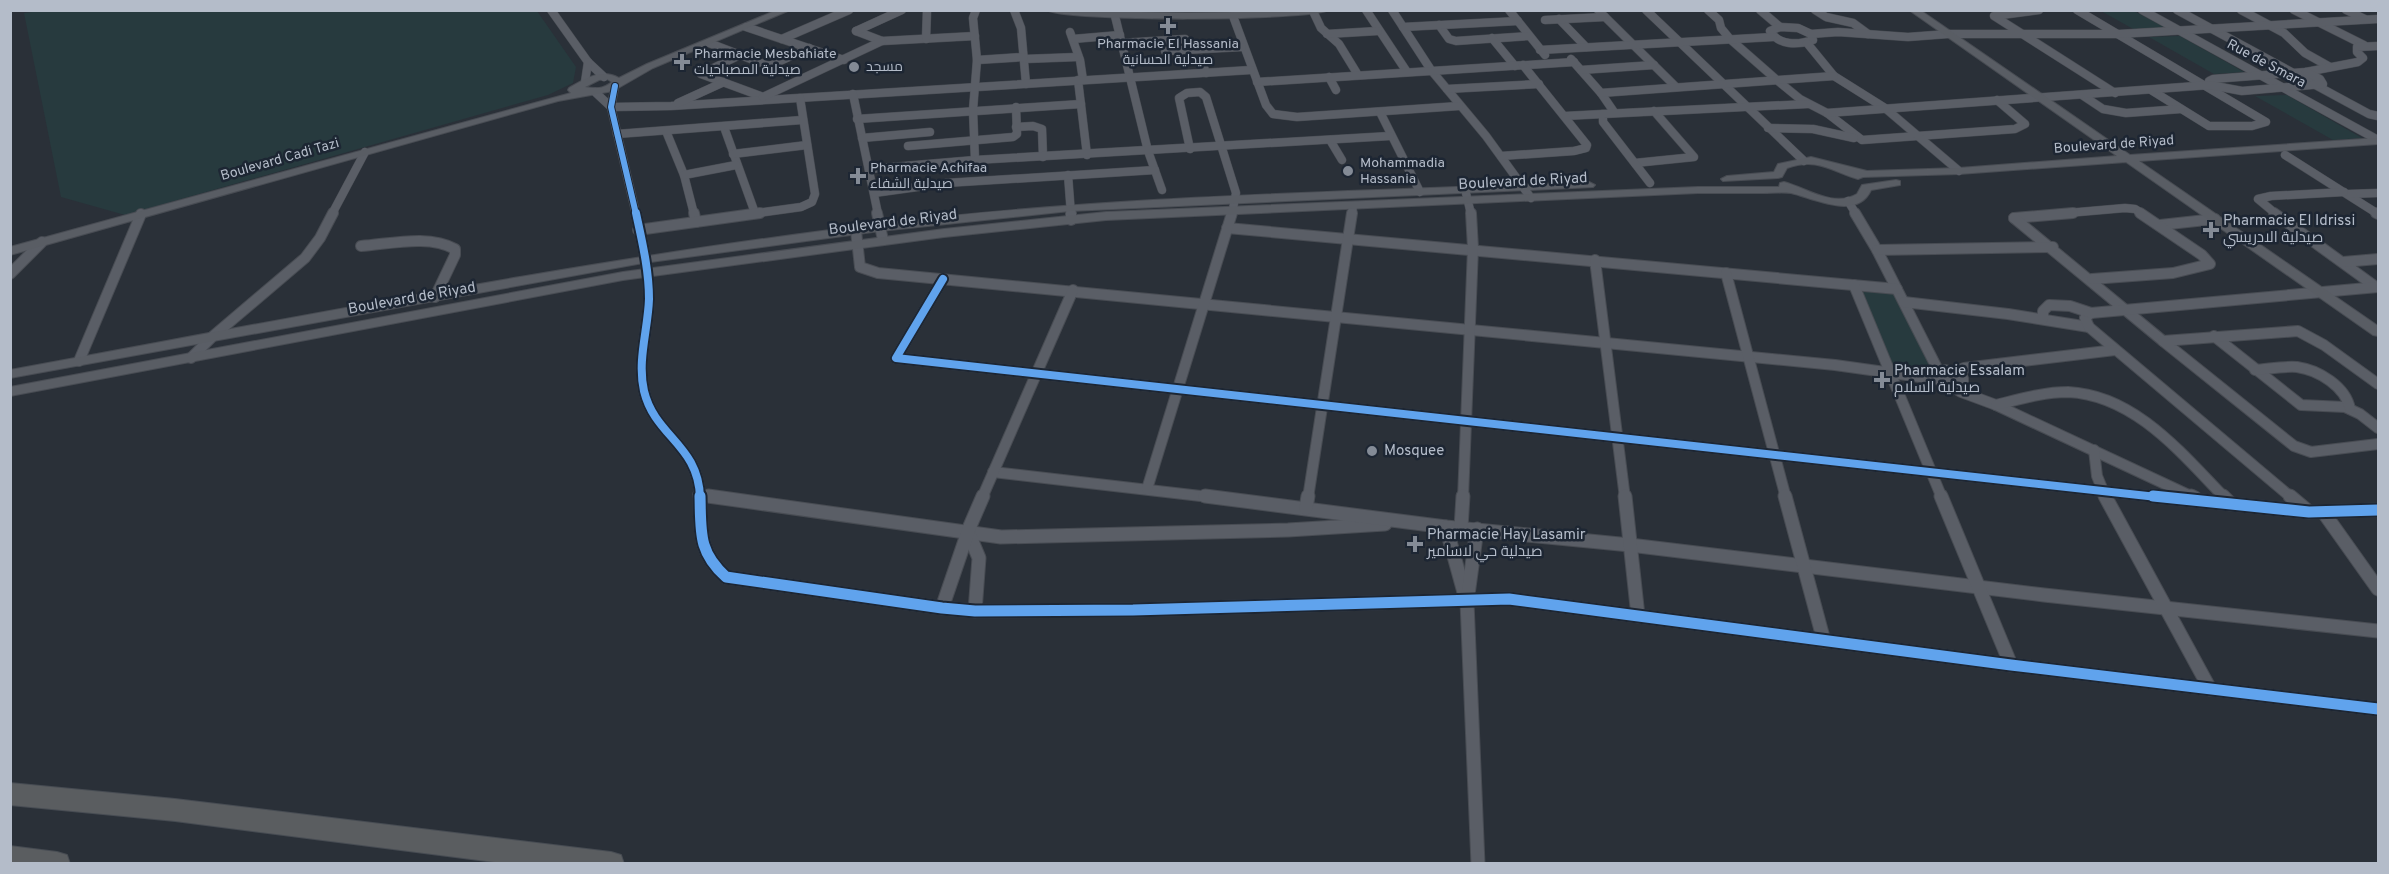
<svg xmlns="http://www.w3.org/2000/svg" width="2389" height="874" font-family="Overpass,Cairo,sans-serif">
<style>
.green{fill:#273a3e}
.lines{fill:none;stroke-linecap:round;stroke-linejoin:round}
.street-far2-casing{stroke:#484c53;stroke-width:9}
.street-far1-casing{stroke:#484c53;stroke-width:12}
.street-casing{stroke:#484c53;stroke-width:15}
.secondary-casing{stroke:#484c53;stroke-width:2}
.highway-casing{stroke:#474c53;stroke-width:2}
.street-far2{stroke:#5a5e66;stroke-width:8}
.street-far1{stroke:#5a5e66;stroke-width:10}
.street{stroke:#5a5e66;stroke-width:13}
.secondary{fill:#595d64;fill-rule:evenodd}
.highway{fill:#5a5d60;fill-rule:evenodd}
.cycleway-far2-casing{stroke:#1d2633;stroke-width:8}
.cycleway-far1-casing{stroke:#1d2633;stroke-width:12}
.cycleway-casing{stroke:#1d2633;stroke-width:15}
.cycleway-far2{stroke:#60a3ed;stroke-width:6}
.cycleway-far1{stroke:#60a3ed;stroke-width:8}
.cycleway{stroke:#60a3ed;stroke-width:11}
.poi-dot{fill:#848b96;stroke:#1d2633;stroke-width:2}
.labels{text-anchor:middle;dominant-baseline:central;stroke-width:5;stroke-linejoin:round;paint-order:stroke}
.far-poi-label{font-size:14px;fill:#b4bcc9;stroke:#1d2633;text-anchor:start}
.far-street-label{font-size:14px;fill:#b4bcc9;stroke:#1d2633}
.street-label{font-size:15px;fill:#b4bcc9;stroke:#1d2633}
.poi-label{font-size:15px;fill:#b4bcc9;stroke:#1d2633;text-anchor:start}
</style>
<rect width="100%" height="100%" fill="#2a3038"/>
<!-- green -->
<g class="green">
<polygon points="47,10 537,11 576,67 573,83 548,95 125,215 61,197 24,13"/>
<polygon points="2101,11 2134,11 2166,28 2135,30"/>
<polygon points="2180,36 2244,72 2214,74 2149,37"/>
<polygon points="2286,95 2287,95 2362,138 2333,140 2255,96"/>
<polygon points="1860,290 1893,293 1941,374 1891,367"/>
</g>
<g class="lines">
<defs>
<g id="street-far2">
<polyline points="551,10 588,62 604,77"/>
<polyline points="1014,10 1021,28 1026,84"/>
<polyline points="1366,10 1407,72"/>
<polyline points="1392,10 1431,70 1486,136 1531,198"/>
<polyline points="1509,10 1545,55"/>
<polyline points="1598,10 1676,87"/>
<polyline points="1646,10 1804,161"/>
<polyline points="1708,10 1719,20 1721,28 1730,39 1778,81 1800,99 1827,113 1862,140 2015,129 2025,124 1997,100"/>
<polyline points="1760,10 1780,27"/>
<polyline points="1815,10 1826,17 1853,23 1868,34"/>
<polyline points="2039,10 1994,16 2115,93"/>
<polyline points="2077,10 2266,122 2252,126 2209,126 2151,90"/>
<polyline points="2142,10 2378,140"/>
<polyline points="2177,10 2369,114 2378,116"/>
<polyline points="2241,10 2284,33 2305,53 2330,67"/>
<polyline points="2294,10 2364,45"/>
<polyline points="2346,10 2365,19"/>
<polyline points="1313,11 1321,28 1339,44 1358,75"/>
<polyline points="1115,16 1148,151 1162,190"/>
<polyline points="1233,16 1266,105 1273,114 1297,117 1459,106"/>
<polyline points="1559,19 1586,47"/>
<polyline points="1545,20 1605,17"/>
<polyline points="1439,25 1449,39 1456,41 1529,36"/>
<polyline points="746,27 844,60"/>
<polyline points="1403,27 1518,21"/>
<path d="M1780 27 1798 28 1811 34 1813 40C1798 45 1779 46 1770 31Z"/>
<polyline points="856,31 882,41 975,36"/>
<polyline points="856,31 902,10"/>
<polyline points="1070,32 1080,60 1083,80"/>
<polyline points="1327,34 1378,31"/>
<polyline points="1811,34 1838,32 1908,37 1948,34 2119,34 2378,19"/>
<polyline points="1492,38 1515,66"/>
<polyline points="782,39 849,10"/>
<polyline points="926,39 927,10"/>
<polyline points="1073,39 1120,35"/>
<polyline points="709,43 769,66 809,48"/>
<polyline points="1122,43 1185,39"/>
<polyline points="1807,43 1834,76 1885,108 1959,171"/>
<polyline points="1540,50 1773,37"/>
<polyline points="1165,51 1242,47"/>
<polyline points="740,55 701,74 766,98"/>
<polyline points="1024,59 1078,57"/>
<polyline points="1201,59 1206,73"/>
<polyline points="1571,59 1601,93 1614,112"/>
<polyline points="977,60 1024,57"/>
<polyline points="1581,70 1654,65"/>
<polyline points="1329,77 1336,90"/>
<polyline points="1078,80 1087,155"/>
<polyline points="585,82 588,62"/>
<polyline points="1257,82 1574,62"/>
<polyline points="2210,85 2209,81 2213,79 2306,72 2358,62 2363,58 2357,52 2357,47 2378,46"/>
<polyline points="615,86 611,107 636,214"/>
<polyline points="1447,89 1539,84"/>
<polyline points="595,92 611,107 671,106 1251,70"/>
<polyline points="1601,93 1834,76"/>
<polyline points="853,94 878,214"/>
<polyline points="2082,95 2103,109 2126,113 2181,109"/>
<polyline points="763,97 882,41"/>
<polyline points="678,103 724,82"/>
<polyline points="1380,112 1420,192"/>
<polyline points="1827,113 2210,85 2242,91 2323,84 2320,79 2306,72"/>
<polyline points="1565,116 1603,114"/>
<polyline points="857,119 1081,104"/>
<polyline points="724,127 755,213"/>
<polyline points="1016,127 1033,126 1042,129 1043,157"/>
<polyline points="1768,128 1813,129 1854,138"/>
<polyline points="666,131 684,175 694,214"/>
<polyline points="617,134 802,120"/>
<polyline points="862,138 930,132"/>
<polyline points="1330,140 1342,160"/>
<polyline points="908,146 1013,137 1017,134 1016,107"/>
<polyline points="1190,149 1179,98 1187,93 1200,92 1206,97 1236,193 1232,214"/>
<polyline points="733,154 807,145"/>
<polyline points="2285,155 2378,214"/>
<polyline points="1501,156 1574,151 1586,148 1587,145 1523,65"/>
<polyline points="975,160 973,110 977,60 973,18 976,10"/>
<polyline points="1635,163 1694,157 1654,111"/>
<polyline points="869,169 975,160 1390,136"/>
<polyline points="684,175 736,165"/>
<polyline points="1068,175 1071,214"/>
<polyline points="1650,183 1603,122 1603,114 1808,104"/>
<polyline points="1465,189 1471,214"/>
<polyline points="874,193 946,183 1155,170"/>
<polyline points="2348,194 2378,193"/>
<polyline points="1848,201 1856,214"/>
<polyline points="332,214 365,152"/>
<polyline points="750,214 801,207 812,202 815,194 800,98"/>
<polyline points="1352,214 1353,206"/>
<polyline points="2056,214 2125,208 2135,209 2143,214"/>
<polyline points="2276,214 2258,199 2271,196 2344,192"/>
</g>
<g id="street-far1">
<path d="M636 213C642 241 649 270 649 299 648 330 637 360 644 391 655 437 699 445 700 498"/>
<polyline points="694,213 696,222"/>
<polyline points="877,213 883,240"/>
<polyline points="1071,213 1071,220"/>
<polyline points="1855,213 1877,250 1939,372"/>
<polyline points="2274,213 2376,287"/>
<polyline points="2376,213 2378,214"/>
<polyline points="2014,218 2073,213"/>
<polyline points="2014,218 2163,341"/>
<polyline points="2160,225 2215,219"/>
<polyline points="1227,228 1897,289"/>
<polyline points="638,230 760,213"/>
<polyline points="856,231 860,267 878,273 1835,365 1942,380"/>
<path d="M361 246C390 244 429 234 455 249V255L435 297"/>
<polyline points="1877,250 2053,247"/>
<polyline points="1595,260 1625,498"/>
<polyline points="2343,262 2378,259"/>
<polyline points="1726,273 1786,498"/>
<polyline points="10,274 42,242"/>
<polyline points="943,279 896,358 2166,498"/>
<polyline points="2092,279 2173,273 2210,264 2202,255 2140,213"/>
<polyline points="1854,285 1942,498"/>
<polyline points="1904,302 2008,314 2089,327"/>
<polyline points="2091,313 2085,318 2089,327 2292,498"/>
<polyline points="2043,319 2043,311 2049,305 2070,306 2091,313 2378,287"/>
<polyline points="2214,336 2301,405 2345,407 2360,414 2378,428"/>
<polyline points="191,358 212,337 305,258 320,238 333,213"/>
<polyline points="79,361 141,214"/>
<polygon points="1945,370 1954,372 1963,378 1963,382 1954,385 1942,380 1938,374"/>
<path d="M2255 370C2269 369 2283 366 2297 367 2319 370 2346 387 2350 409"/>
<polyline points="1954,372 1964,368 2115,350"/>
<polyline points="1947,383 1961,392 1996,405 2195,498"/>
<polyline points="2378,384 2324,345 2298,331 2163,341 2294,446 2311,452 2378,444"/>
<path d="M1996 405C2020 399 2044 392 2068 392 2135 395 2182 454 2225 498"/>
<polyline points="2094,450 2097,476 2106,498"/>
<polyline points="993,472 1218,498"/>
<polyline points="1147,489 1232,213"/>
<polyline points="698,495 719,498"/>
<polyline points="982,498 1073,290"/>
<polyline points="1308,498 1352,213"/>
<polyline points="1463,498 1473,248 1471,213"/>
</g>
<g id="street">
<path d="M700 496C701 532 698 552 726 577L942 608 975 611 1133 610 1509 599 2011 665 2378 709"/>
<polyline points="708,496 1001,537 1288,530 1385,524"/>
<polyline points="1205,496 1446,527 1630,545 2044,595 2378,631"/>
<polyline points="1625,496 1638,616"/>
<polyline points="1785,496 1824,641"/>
<polyline points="1941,496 2011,665"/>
<polyline points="2105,496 2210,689"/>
<polyline points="2153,496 2309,512 2378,510"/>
<polyline points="2191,496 2195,498"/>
<polyline points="2223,496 2231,504"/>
<polyline points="2290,496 2309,512"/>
<polyline points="1306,508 1308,496"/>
<polyline points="2324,513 2378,589"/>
<polyline points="1446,527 1465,596"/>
<polyline points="1461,528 1463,496"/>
<polyline points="1477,529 1467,602 1478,864"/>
<polyline points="969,534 979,558 975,611"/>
<polyline points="942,608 970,526 983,496"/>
</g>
<g id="secondary">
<path d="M777 10H790L653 68 613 91 558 101 10 255V247L571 93 568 90 569 88C585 79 601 68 619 78L647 64ZM607 79 612 82C603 89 596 89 585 87L599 80Z"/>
<path d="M1046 10 1188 13 1329 10C1310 21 1065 22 1046 10Z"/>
<path d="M1909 10H1920L2130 155 2378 138V144L2139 161 2378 326V336L2373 335 2126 162 1959 174 1863 177 1858 179C1831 171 1817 157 1787 168L1782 177 1778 178 1723 181 1721 179 1727 176 1774 172 1778 164 1811 157 1867 171 1959 168 2117 156Z"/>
<path d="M1896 180 1900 181V185L1871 190C1857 221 1813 198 1791 193 1782 192 1772 193 1763 193 1741 193 1720 193 1698 193L1106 220 944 237 623 280 10 396V387L623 272 944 229 1106 212 1698 187H1779L1780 183 1784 182C1807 188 1833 208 1857 194L1862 185Z"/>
<path d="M1589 182 1595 185 1593 187 1070 211 880 231 643 263 10 378V370C299 317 587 259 878 224 1114 195 1352 192 1589 182Z"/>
</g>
<g id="highway">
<polygon points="10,783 175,799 611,852 621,855 624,864 510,864 175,821 10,805"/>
<polygon points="10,846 57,852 67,855 70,864 10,864"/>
</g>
</defs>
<!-- street-far2 casing -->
<use href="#street-far2" class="street-far2-casing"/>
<!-- street-far1 casing -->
<use href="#street-far1" class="street-far1-casing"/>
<!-- street casing -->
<use href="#street" class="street-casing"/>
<!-- secondary casing -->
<use href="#secondary" class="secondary-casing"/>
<!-- highway casing -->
<use href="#highway" class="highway-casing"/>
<!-- street-far2 -->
<use href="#street-far2" class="street-far2"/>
<!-- street-far1 -->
<use href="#street-far1" class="street-far1"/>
<!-- street -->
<use href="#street" class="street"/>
<!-- secondary -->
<use href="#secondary" class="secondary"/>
<!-- highway -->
<use href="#highway" class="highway"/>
<defs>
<polyline id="cycleway-far2" points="615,86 611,107 636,214"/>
<g id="cycleway-far1">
<path d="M636 213C642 241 649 270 649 299 648 330 637 360 644 391 655 437 699 445 700 498"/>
<polyline points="943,279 896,358 2166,498"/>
</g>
<g id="cycleway">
<path d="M700 496C701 532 698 552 726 577L942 608 975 611 1133 610 1509 599 2011 665 2378 709"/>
<polyline points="2153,496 2309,512 2378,510"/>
</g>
</defs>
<!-- cycleway-far2 casing -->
<use href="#cycleway-far2" class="cycleway-far2-casing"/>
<!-- cycleway-far1 casing -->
<use href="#cycleway-far1" class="cycleway-far1-casing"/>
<!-- cycleway casing -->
<use href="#cycleway" class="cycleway-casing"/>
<!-- cycleway-far2 -->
<use href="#cycleway-far2" class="cycleway-far2"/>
<!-- cycleway-far1 -->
<use href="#cycleway-far1" class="cycleway-far1"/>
<!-- cycleway -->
<use href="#cycleway" class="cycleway"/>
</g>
<!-- markers -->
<g class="poi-dot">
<path d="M1165 17h6v6h6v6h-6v6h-6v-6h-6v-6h6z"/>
<path d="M679 53h6v6h6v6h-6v6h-6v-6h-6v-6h6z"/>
<circle cx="854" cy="67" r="6"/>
<circle cx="1348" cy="171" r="6"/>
<path d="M855 167h6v6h6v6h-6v6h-6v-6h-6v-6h6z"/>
<path d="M2208 221h6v6h6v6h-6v6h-6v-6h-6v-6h6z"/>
<path d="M1879 371h6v6h6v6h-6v6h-6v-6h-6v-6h6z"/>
<circle cx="1372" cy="451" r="6"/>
<path d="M1412 535h6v6h6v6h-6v6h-6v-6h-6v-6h6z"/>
</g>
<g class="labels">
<!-- far-poi labels -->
<g class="far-poi-label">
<text x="1168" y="44" text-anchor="middle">Pharmacie El Hassania<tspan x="1168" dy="16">صيدلية الحسانية</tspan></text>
<text x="694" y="54">Pharmacie Mesbahiate<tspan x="694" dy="16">صيدلية المصباحيات</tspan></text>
<text x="866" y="67">مسجد</text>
<text x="1360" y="163">Mohammadia<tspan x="1360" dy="16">Hassania</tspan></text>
<text x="870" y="168">Pharmacie Achifaa<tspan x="870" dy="16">صيدلية الشفاء</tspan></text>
</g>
<!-- far-street labels -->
<g class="far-street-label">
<text transform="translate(2266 64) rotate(28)">Rue de Smara</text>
<text transform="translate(2114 145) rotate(-4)">Boulevard de Riyad</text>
<text transform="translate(280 160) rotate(-16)">Boulevard Cadi Tazi</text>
</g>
<!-- street labels -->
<g class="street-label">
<text transform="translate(1523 182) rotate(-3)">Boulevard de Riyad</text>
<text transform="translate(893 223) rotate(-7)">Boulevard de Riyad</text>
<text transform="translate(412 299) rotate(-10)">Boulevard de Riyad</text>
</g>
<!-- poi labels -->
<g class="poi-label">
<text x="2223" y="221">Pharmacie El Idrissi<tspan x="2223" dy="17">صيدلية الادريسي</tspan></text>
<text x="1894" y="371">Pharmacie Essalam<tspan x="1894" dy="17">صيدلية السلام</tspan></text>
<text x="1384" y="451">Mosquee</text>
<text x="1427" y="535">Pharmacie Hay Lasamir<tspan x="1427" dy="17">صيدلية حي لاسامير</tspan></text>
</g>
</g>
<!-- border -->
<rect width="2389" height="874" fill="none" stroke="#b4bcc9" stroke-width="24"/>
</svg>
